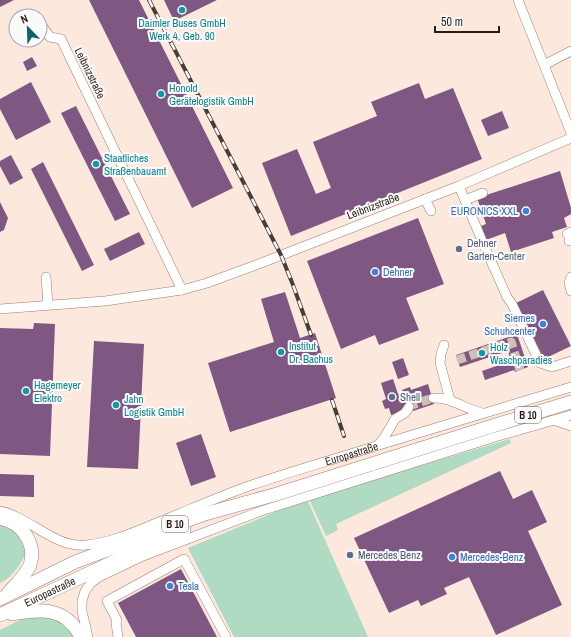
<svg xmlns="http://www.w3.org/2000/svg" width="571" height="637" font-family="'Archivo Narrow',sans-serif">
<style>
.green{fill:#aedbc2}
.building{fill:#7f5783}
.lines{fill:none;stroke-linecap:round;stroke-linejoin:round}
.minor-tunnel{stroke:#d3bfb5;stroke-width:9;stroke-dasharray:9 4.5;stroke-linecap:butt}
.minor-casing{stroke:#9d7e6e;stroke-width:10}
.highway-casing{stroke:#9d7e6e;stroke-width:14}
.minor{stroke:#fff;stroke-width:9}
.highway{stroke:#fff;stroke-width:13}
.rail-casing{stroke:#4a3c35;stroke-width:4}
.rail{stroke:#fafafa;stroke-width:2.5;stroke-dasharray:8;stroke-linecap:butt}
.culture-dot{fill:#0f9aa8;stroke:#fafafa;stroke-width:1.5}
.shop-dot{fill:#3f7fe0;stroke:#fafafa;stroke-width:1.5}
.service-dot{fill:#5c6f8a;stroke:#fafafa;stroke-width:1.5}
.labels{text-anchor:middle;dominant-baseline:central;stroke-width:4;stroke-linejoin:round;paint-order:stroke}
.shield{fill:#fafafa;stroke:#685f5b;stroke-width:1}
.shield-label{font-size:10px;font-weight:bold;fill:#2a1d17}
.culture-label{font-size:11px;fill:#0d838f;stroke:#fafafa;text-anchor:start}
.street-label{font-size:11px;fill:#2a1d17;stroke:#fafafa}
.shop-label{font-size:11px;fill:#366cbe;stroke:#fafafa;text-anchor:start}
.service-label{font-size:11px;fill:#4e5e75;stroke:#fafafa;text-anchor:start}
</style>
<rect width="100%" height="100%" fill="#fde8dd"/>
<!-- green -->
<g class="green">
<polygon points="510,439 511,443 336,524 338,530 326,536 309,499"/>
<polygon points="307,499 368,637 234,637 188,548"/>
<path d="M0 522 14 528 27 550C22 563 13 577 0 583Z"/>
<polygon points="50,616 69,627 75,637 0,637 0,630 26,617"/>
</g>
<!-- building -->
<g class="building">
<polygon points="0,0 14,0 0,7"/>
<polygon points="89,0 139,0 233,188 192,208"/>
<polygon points="164,0 217,0 174,21"/>
<polygon points="32,57 37,66 27,71 23,62"/>
<polygon points="31,82 51,122 16,140 0,109 0,99"/>
<polygon points="419,83 425,99 453,88 482,159 291,236 262,163 297,149 316,194 331,188 313,142 377,116 371,102"/>
<polygon points="76,106 130,214 115,221 61,113"/>
<polygon points="502,111 509,128 488,136 481,120"/>
<polygon points="11,155 23,178 10,185 0,166 0,161"/>
<polygon points="43,162 94,265 82,271 31,169"/>
<polygon points="560,171 571,208 571,214 564,218 567,227 552,232 554,238 511,252 505,233 486,240 481,226 486,224 477,198"/>
<polygon points="0,202 8,218 4,230 0,232"/>
<polygon points="418,218 444,284 406,298 419,330 379,345 375,335 341,349 307,261"/>
<polygon points="139,232 145,244 110,261 104,249"/>
<polygon points="543,290 571,346 544,359 516,303"/>
<polygon points="285,292 300,338 315,333 336,398 230,432 208,363 274,342 261,299"/>
<polygon points="34,323 55,324 50,456 0,454 0,328 33,329"/>
<polygon points="517,334 528,367 515,372 514,370 485,380 482,371 511,361 508,351 460,367 456,355"/>
<polygon points="94,341 144,344 138,469 87,467"/>
<polygon points="403,358 409,375 398,379 392,362"/>
<polygon points="393,379 398,394 403,392 402,390 410,387 411,390 428,384 434,404 413,411 412,407 404,411 391,415 389,408 385,409 382,401 386,399 381,383"/>
<polygon points="201,434 216,477 191,486 176,443"/>
<polygon points="500,471 513,499 532,490 547,522 528,531 562,605 496,635 469,577 444,588 447,594 421,606 418,600 389,613 354,538"/>
<polygon points="0,474 34,475 34,497 0,496"/>
<polygon points="181,569 217,637 136,637 118,603"/>
</g>
<g class="lines">
<!-- minor-tunnel -->
<g class="minor-tunnel">
<polyline points="457,360 511,342 520,370"/>
<polyline points="409,407 412,405 433,398"/>
</g>
<defs>
<g id="minor">
<polyline points="518,0 571,133"/>
<polyline points="40,23 50,37 61,39 182,290"/>
<polyline points="544,65 571,51"/>
<polyline points="459,186 483,243 507,297 512,304 540,363 552,367 571,361"/>
<polyline points="425,199 431,211"/>
<polyline points="465,200 483,193"/>
<polyline points="567,234 571,232"/>
<polyline points="569,241 571,240"/>
<polyline points="46,277 48,305"/>
<polyline points="571,277 569,283 571,291"/>
<polyline points="0,309 105,301 182,290 207,283 256,265 459,186 571,138"/>
<polyline points="444,345 441,354 440,363 450,400"/>
<path d="M433 398C451 397 465 409 482 413"/>
<polyline points="553,420 571,426"/>
<polyline points="378,445 384,438 395,419 405,413 409,407"/>
<path id="s1" d="M0 511C30 517 54 548 86 545 111 543 136 531 159 522 189 510 218 497 249 486 292 471 336 459 379 445 443 426 507 406 571 387"/>
<polyline points="88,637 82,611 82,601 85,591 91,583 99,577 143,556 261,511 495,437 571,415"/>
<polyline points="118,637 116,623 117,620 107,601 184,559 226,637"/>
</g>
<g id="highway">
<path d="M0 518C21 522 37 543 30 565 26 575 16 584 9 592"/>
<polyline points="0,599 75,562 205,514 277,494 486,428 571,402"/>
<path d="M12 614C41 609 65 606 81 637"/>
<path id="s2" d="M0 615 160 540 184 530"/>
</g>
</defs>
<!-- minor casing -->
<use href="#minor" class="minor-casing"/>
<!-- highway casing -->
<use href="#highway" class="highway-casing"/>
<!-- minor -->
<use href="#minor" class="minor"/>
<!-- highway -->
<use href="#highway" class="highway"/>
<defs>
<g id="rail">
<polyline points="149,0 281,255 293,285 311,335"/>
<polyline points="332,400 344,436"/>
</g>
</defs>
<!-- rail casing -->
<use href="#rail" class="rail-casing"/>
<!-- rail -->
<use href="#rail" class="rail"/>
</g>
<!-- markers -->
<g class="culture-dot">
<circle cx="182" cy="10" r="4"/>
<circle cx="161" cy="94" r="4"/>
<circle cx="96" cy="164" r="4"/>
<circle cx="281" cy="352" r="4"/>
<circle cx="482" cy="353" r="4"/>
<circle cx="26" cy="391" r="4"/>
<circle cx="116" cy="405" r="4"/>
</g>
<g class="shop-dot">
<circle cx="526" cy="211" r="4"/>
<circle cx="375" cy="272" r="4"/>
<circle cx="543" cy="324" r="4"/>
<circle cx="452" cy="557" r="4"/>
<circle cx="170" cy="586" r="4"/>
</g>
<g class="service-dot">
<circle cx="459" cy="249" r="4"/>
<circle cx="392" cy="397" r="4"/>
<circle cx="350" cy="555" r="4"/>
</g>
<g class="labels">
<!-- shield labels -->
<g class="shield">
<rect x="515" y="407" width="26" height="16" rx="3"/>
<rect x="162" y="516" width="26" height="16" rx="3"/>
</g>
<g class="shield-label">
<text x="528" y="415">B 10</text>
<text x="175" y="524">B 10</text>
</g>
<!-- culture labels -->
<g class="culture-label">
<text x="182" y="23" text-anchor="middle">Daimler Buses GmbH<tspan x="182" dy="13">Werk 4, Geb. 90</tspan></text>
<text x="169" y="88">Honold<tspan x="169" dy="13">Gerätelogistik GmbH</tspan></text>
<text x="104" y="158">Staatliches<tspan x="104" dy="13">Straßenbauamt</tspan></text>
<text x="289" y="346">Institut<tspan x="289" dy="13">Dr. Bachus</tspan></text>
<text x="490" y="347">Holz<tspan x="490" dy="13">Waschparadies</tspan></text>
<text x="34" y="385">Hagemeyer<tspan x="34" dy="13">Elektro</tspan></text>
<text x="124" y="399">Jahn<tspan x="124" dy="13">Logistik GmbH</tspan></text>
</g>
<!-- street labels -->
<g class="street-label">
<text transform="translate(90 73) rotate(64)">Leibnizstraße</text>
<text transform="translate(373 206) rotate(-21)">Leibnizstraße</text>
<text stroke="none"><textPath href="#s1" startOffset="375">Europastraße</textPath></text>
<text stroke="none"><textPath href="#s2" startOffset="55">Europastraße</textPath></text>
</g>
<!-- shop labels -->
<g class="shop-label">
<text x="518" y="211" text-anchor="end">EURONICS XXL</text>
<text x="383" y="272">Dehner</text>
<text x="535" y="318" text-anchor="end">Siemes<tspan x="535" dy="13">Schuhcenter</tspan></text>
<text x="460" y="557">Mercedes-Benz</text>
<text x="178" y="586">Tesla</text>
</g>
<!-- service labels -->
<g class="service-label">
<text x="467" y="243">Dehner<tspan x="467" dy="13">Garten-Center</tspan></text>
<text x="400" y="397">Shell</text>
<text x="358" y="555">Mercedes Benz</text>
</g>
</g>
<!-- north arrow -->
<g transform="translate(28 28) rotate(337)"><circle r="19" fill="#fafafa" stroke="#a7a29f"/>
<path d="M0-3L7 15L0 10L-7 15Z" fill="#116168"/>
<text y="-6" font-size="11" font-weight="bold" text-anchor="middle" fill="#2a1d17">N</text>
</g>
<!-- scale -->
<path d="M435 26v6h64v-6" fill="none" stroke="#2a1d17" stroke-width="2"/>
<text x="441" y="26" font-size="12" fill="#2a1d17" stroke="#fafafa" stroke-width="3" paint-order="stroke">50 m</text>
</svg>
